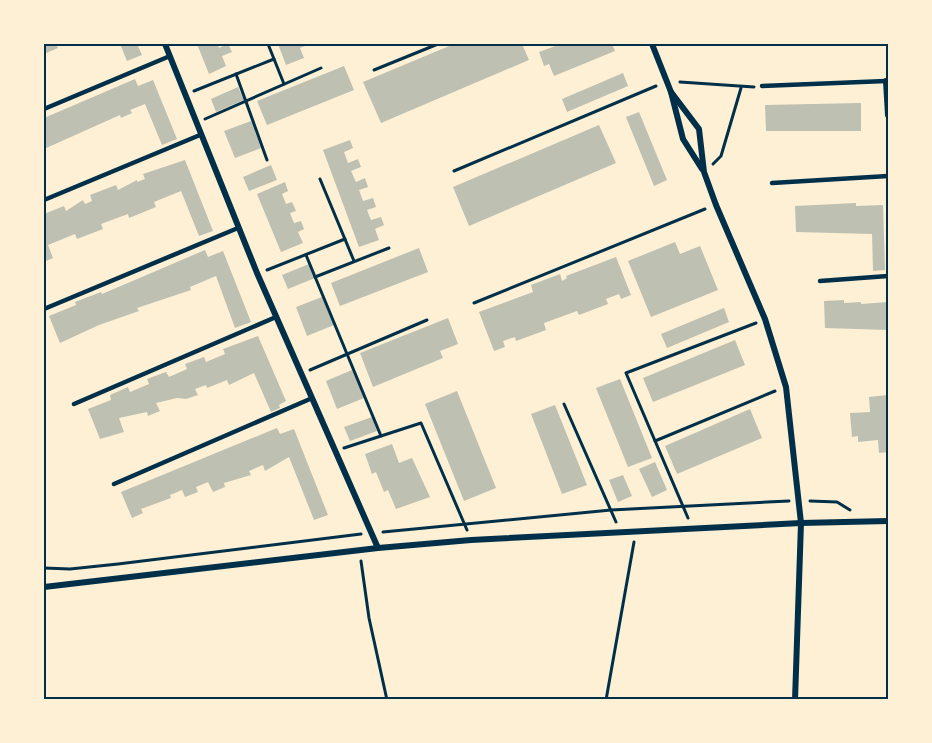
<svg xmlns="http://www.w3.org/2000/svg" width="932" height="743" font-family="'DM Sans',sans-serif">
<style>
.building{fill:#bec0b2}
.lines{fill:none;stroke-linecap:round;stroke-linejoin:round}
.path{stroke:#003049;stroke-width:3}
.service{stroke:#003049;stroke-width:4.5}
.minor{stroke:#003049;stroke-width:6}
.neatline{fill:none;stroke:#003049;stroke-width:2}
</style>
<rect width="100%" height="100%" fill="#fdf0d5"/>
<!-- building -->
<g class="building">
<polygon points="44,44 56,44 58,48 44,54"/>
<polygon points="120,44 137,44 142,55 127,61"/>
<polygon points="197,44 218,44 219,48 228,44 232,52 222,56 226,66 209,74"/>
<polygon points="278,44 310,44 300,48 304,58 286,65"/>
<polygon points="454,44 522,44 529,60 381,123 363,82"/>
<polygon points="561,44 612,44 615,51 554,76 549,64 544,66 539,52"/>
<polygon points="344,66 354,90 267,125 257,101"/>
<polygon points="623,73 628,86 567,112 562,99"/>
<polygon points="135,79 138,86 153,80 177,139 162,145 145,104 130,110 132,113 121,118 120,115 44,149 44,118"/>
<polygon points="238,87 244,100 216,112 211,99"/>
<polygon points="861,103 861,131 766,131 765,105"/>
<polygon points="639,112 667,180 654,186 626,117"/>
<polygon points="251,121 261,148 235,158 224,131"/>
<polygon points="599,125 616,163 469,226 453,187"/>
<polygon points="350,140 353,148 344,152 348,163 358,159 361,167 351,171 356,182 365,178 368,187 359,190 363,201 373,198 376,207 367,210 371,220 381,217 384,225 375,229 379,240 359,247 323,150"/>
<polygon points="185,160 213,231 199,236 181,191 154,202 156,207 129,218 128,214 101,224 103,229 77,239 75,234 48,245 53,258 44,262 44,214 64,206 66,211 83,200 85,204 92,201 90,195 116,185 118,190 137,180 137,182 145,179 143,174"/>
<polygon points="271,165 277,180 249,191 243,177"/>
<polygon points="285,182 288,191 282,194 286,204 292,202 296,211 290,213 294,223 301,221 304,229 298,232 303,243 281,252 257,194"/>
<polygon points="856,203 856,206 883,205 885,270 873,271 872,234 796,232 795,206"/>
<polygon points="675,242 680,254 700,246 718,290 651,317 628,261"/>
<polygon points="419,248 428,272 340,306 331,283"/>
<polygon points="205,250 208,257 223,251 251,322 235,328 216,276 190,287 191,290 137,308 139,311 99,325 60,343 49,316 76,305 75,302 101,292 102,294"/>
<polygon points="616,257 631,295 621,299 619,294 606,299 608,304 579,315 577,311 544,323 546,330 516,341 515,337 503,341 505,347 494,351 479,312 533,292 531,285 560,274 562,281 567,278 566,276"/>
<polygon points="309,264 315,278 288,289 282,275"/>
<polygon points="322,297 334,325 307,336 296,307"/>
<polygon points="844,300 844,303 861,302 861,304 888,302 888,330 825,328 824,301"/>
<polygon points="724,308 729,322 667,348 661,334"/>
<polygon points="448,318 458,344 440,351 443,358 373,387 360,353"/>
<polygon points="258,336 286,401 279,405 280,408 271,412 254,373 229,385 227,380 207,388 206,385 195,389 198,395 186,399 177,398 156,403 160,411 148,416 147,412 119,418 124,432 100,439 88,409 111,400 110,395 128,387 130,392 149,384 147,379 166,372 169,377 187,369 185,364 204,357 206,362 225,354 223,349"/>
<polygon points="735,340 745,365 653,402 643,378"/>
<polygon points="352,370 364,398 337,409 326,381"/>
<polygon points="620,379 652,458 628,467 596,388"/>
<polygon points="457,391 496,488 464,501 425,404"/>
<polygon points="888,395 888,452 879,453 878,440 858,442 858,436 852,437 850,413 870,412 869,397"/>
<polygon points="555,405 587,485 562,494 531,414"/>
<polygon points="750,409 762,438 677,474 665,446"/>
<polygon points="372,417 377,431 350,441 344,427"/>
<polygon points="277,428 280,434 294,429 328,515 314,520 289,457 265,471 263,465 249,471 251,475 224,483 225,487 213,492 208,482 196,487 198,492 185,497 182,490 170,495 171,498 141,509 143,513 132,518 121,492"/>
<polygon points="392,444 399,463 412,458 430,497 396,509 388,490 384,492 376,472 372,474 365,454"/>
<polygon points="655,462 667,490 652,497 639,469"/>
<polygon points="623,475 632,496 618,502 609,480"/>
</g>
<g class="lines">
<!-- path -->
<g class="path">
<polyline points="268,44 284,84"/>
<polyline points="374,70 438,44"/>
<polyline points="236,74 267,160"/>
<polyline points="680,82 754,87"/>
<polyline points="194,91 274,59"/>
<polyline points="205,119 321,68"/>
<polyline points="713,164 721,156 741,88"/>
<polyline points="454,171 656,86"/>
<polyline points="320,179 354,261"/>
<polyline points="306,255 381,436"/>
<polyline points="267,270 345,239"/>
<polyline points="315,277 389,248"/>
<polyline points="474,303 705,209"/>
<polyline points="310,370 427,320"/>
<polyline points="564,404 616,522"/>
<polyline points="655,441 775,391"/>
<polyline points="344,448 421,423 467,530"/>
<polyline points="810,501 837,502 850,510"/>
<polyline points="688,518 626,373 756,323"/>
<polyline points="383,532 611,510 789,501"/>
<polyline points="361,561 369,618 387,700"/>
<polyline points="44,568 70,569 118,564 361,534"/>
<polyline points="606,700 634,542"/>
</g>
<!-- service -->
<g class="service">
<polyline points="762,86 886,81"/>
<polyline points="44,109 170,56"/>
<polyline points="772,183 888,176"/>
<polyline points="44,200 200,135"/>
<polyline points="820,281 888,276"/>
<polyline points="44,309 238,228"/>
<polyline points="74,404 276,317"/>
<polyline points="114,484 310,399"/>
</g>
<!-- minor -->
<g class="minor">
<polyline points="165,44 257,273 378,548"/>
<polyline points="652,44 671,92 683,139 702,169"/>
<polyline points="886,81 888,115"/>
<polyline points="671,92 699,129 704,172 716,205 765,319 786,387 801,523 795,700"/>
<polyline points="44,587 378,548 471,540 801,523 888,521"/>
</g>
</g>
<!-- border -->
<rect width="932" height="743" fill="none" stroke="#fdf0d5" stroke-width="90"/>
<rect x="45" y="45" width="842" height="653" class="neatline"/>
</svg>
